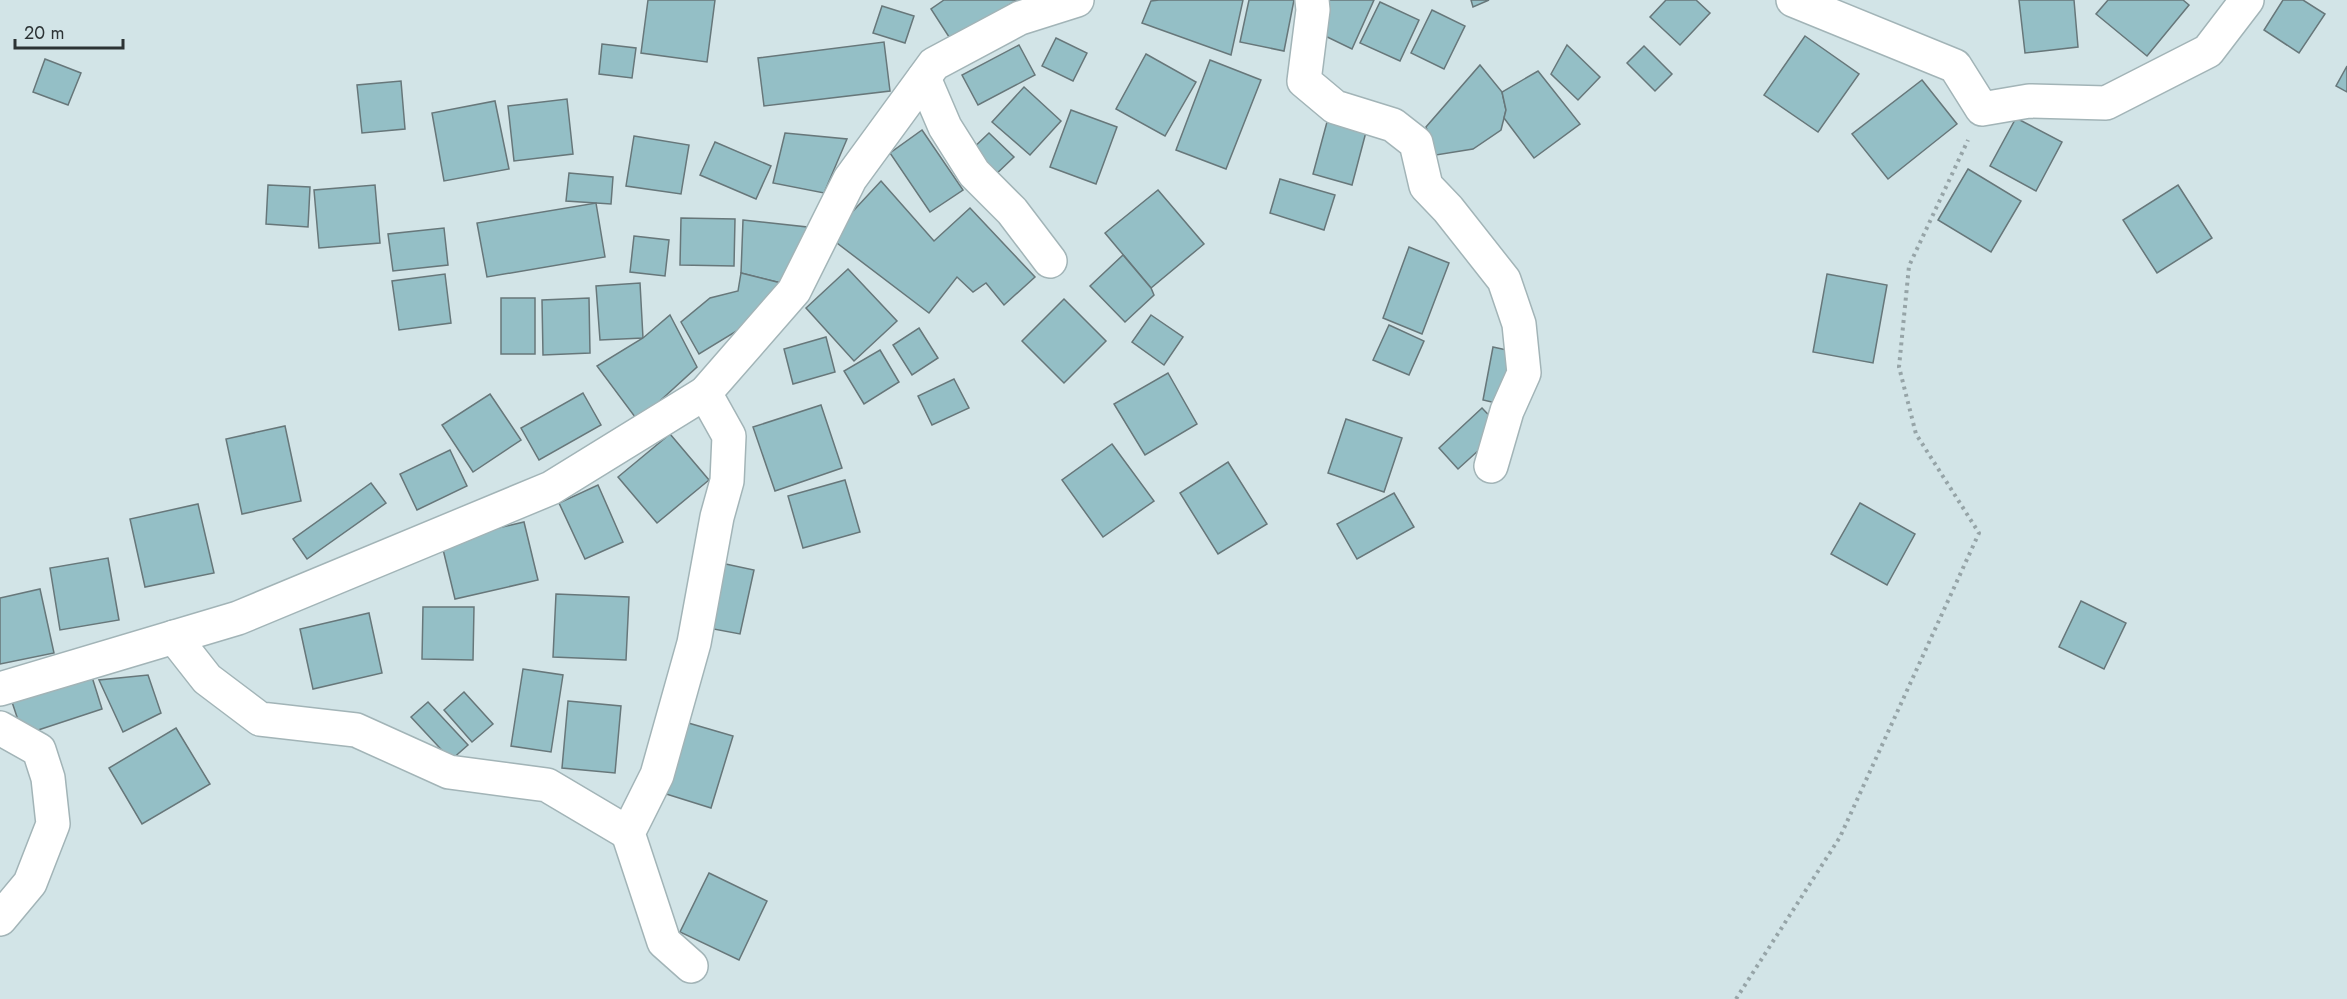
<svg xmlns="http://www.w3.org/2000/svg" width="2347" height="999" font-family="Jost,sans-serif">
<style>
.building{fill:#94bfc6;stroke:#67777a;stroke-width:1.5}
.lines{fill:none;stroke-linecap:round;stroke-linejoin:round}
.minor-casing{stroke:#a2b4b7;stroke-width:36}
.path{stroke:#96a4a7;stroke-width:4;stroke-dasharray:3 4.5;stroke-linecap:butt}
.minor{stroke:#fff;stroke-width:33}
</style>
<rect width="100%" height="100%" fill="#d2e4e7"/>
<!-- building -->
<g class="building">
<polygon points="648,0 715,0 707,62 641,53"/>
<polygon points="944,0 1017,0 951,40 931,9"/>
<polygon points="1159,0 1243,0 1231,55 1142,23 1151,1"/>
<polygon points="1249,0 1294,0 1284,51 1240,42"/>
<polygon points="1318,0 1374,0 1352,49 1321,34"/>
<polygon points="1471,0 1489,0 1473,7"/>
<polygon points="1666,0 1696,0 1710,13 1680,45 1650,17"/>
<polygon points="2019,0 2074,0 2078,47 2025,53"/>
<polygon points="2108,0 2183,0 2189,5 2147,56 2096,14"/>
<polygon points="2283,0 2303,0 2325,14 2299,53 2264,30"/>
<polygon points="1380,2 1419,20 1400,61 1360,43"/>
<polygon points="882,6 914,16 905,43 873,33"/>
<polygon points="1432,10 1465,26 1444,69 1411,53"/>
<polygon points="1805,36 1859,74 1818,132 1764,95"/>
<polygon points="1056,38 1087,53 1073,81 1042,66"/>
<polygon points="884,42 890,91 764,106 758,58"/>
<polygon points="602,44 636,48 632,78 599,74"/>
<polygon points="1019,45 1035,75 978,105 962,75"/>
<polygon points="1567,45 1600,77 1578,100 1551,74"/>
<polygon points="1644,46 1672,74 1655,91 1627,63"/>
<polygon points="1146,54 1196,82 1165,136 1116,109"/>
<polygon points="45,59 81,73 68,105 33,92"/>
<polygon points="1210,60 1261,80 1226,169 1176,150"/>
<polygon points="1480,65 1502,92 1506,110 1501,130 1473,149 1436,155 1426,127"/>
<polygon points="2347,66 2347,92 2336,86"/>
<polygon points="1538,71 1580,124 1534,158 1504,118 1506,110 1502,92"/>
<polygon points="1922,80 1957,124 1888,179 1852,134"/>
<polygon points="401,81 405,129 362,133 357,85"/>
<polygon points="1024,87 1061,121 1030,155 992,122"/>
<polygon points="567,99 573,154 514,161 508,106"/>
<polygon points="495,101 509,169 444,181 432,113"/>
<polygon points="1071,110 1117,127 1096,184 1050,167"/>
<polygon points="2016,118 2062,142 2036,191 1990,166"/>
<polygon points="1327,122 1366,132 1352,185 1313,174"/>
<polygon points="922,130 963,190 930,212 890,153"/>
<polygon points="785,133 847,139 824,193 773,183"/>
<polygon points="989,133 1014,157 992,178 968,153"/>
<polygon points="634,136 689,145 681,194 626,186"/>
<polygon points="715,142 771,166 756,199 700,175"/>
<polygon points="1968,169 2021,201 1991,252 1938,220"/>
<polygon points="569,173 613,177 611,204 566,201"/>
<polygon points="1280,179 1335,195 1324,230 1270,213"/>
<polygon points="881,181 934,241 970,208 1035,277 1004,305 986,283 973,292 957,277 929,313 829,237"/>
<polygon points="268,185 310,187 308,227 266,224"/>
<polygon points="375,185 380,243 319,248 314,190"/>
<polygon points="2178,185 2212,238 2157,273 2123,220"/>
<polygon points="1158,190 1204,244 1151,288 1105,233"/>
<polygon points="596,203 605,257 487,277 477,223"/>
<polygon points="681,218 735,219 734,266 680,265"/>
<polygon points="743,220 807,227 785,284 741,273"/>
<polygon points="444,228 448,265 393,271 388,234"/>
<polygon points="634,236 669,240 665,276 630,272"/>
<polygon points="1409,247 1449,263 1422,334 1383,318"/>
<polygon points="1123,255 1151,288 1154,295 1125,322 1090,286"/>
<polygon points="848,269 897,321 854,361 806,308"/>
<polygon points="741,273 785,284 758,318 699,354 681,322 710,298 738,291"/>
<polygon points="445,274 451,323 399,330 392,281"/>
<polygon points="1827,274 1887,285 1873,363 1813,352"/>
<polygon points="640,283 643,338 600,340 596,286"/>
<rect x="501" y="298" width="34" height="56"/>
<polygon points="589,298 590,353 543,355 542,300"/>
<polygon points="1064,299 1106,341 1064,383 1022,341"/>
<polygon points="670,315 697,367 638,421 597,366 643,338"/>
<polygon points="1151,315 1183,337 1164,365 1132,342"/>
<polygon points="1389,325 1424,341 1409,375 1373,360"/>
<polygon points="919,328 938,358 912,375 893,345"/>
<polygon points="826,337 835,372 793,384 784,349"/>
<polygon points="1493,347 1516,352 1505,405 1483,400"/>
<polygon points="880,350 899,382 864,404 844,371"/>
<polygon points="1168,373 1197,424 1145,455 1114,404"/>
<polygon points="954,379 969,408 932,425 918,396"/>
<polygon points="583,393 601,425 539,460 521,428"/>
<polygon points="490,394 521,440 473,472 442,425"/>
<polygon points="821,405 842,468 775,491 753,427"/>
<polygon points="1482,408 1502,429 1458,469 1439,448"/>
<polygon points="1346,419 1402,438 1384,492 1328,473"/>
<polygon points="285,426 301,501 242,514 226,439"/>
<polygon points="670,434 709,480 657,523 618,477"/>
<polygon points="1112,444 1154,501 1103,537 1062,480"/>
<polygon points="450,450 467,486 417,510 400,474"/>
<polygon points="1228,462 1267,524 1218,554 1180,493"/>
<polygon points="845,480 860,532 803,548 788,496"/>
<polygon points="371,483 386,503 307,559 293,539"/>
<polygon points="598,485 623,542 585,559 559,503"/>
<polygon points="1394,493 1414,527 1357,559 1337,524"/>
<polygon points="1860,503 1915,534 1887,585 1831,554"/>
<polygon points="198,504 214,573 145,587 130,519"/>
<polygon points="524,522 538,580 455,599 441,541"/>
<polygon points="108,558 119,620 60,630 50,568"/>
<polygon points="721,563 754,570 740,634 708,628"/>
<polygon points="40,589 54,653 0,664 0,598"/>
<polygon points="556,594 629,597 626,660 553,657"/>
<polygon points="2081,601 2126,623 2104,669 2059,647"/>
<polygon points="423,607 474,607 473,660 422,659"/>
<polygon points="369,613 382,673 313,689 300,629"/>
<polygon points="523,669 563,675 551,752 511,746"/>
<polygon points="148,675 161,713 123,732 99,680"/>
<polygon points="92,677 102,709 23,735 12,702"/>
<polygon points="464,692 493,724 472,742 444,710"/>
<polygon points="568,701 621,706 615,773 562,768"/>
<polygon points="428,702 468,745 451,760 411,717"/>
<polygon points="685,722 733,736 711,808 663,793"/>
<polygon points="176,728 210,784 142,824 109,768"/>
<polygon points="709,873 767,901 739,960 680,932"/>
</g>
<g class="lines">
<defs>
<g id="minor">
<polyline points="1312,0 1313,10 1304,81 1335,107 1393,125 1416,143 1426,186 1448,209 1504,280 1519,324 1524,373 1507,411 1491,466"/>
<polyline points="1793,0 1955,66 1982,109 2029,101 2106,103 2208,51 2247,0"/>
<polyline points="924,78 945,127 974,173 1012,211 1050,261"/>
<polyline points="174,637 207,679 260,719 356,730 449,772 547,785 628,833"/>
<polyline points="0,689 238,618 551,488 705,393 794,291 850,179 934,64 1020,18 1077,0"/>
<polyline points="0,728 39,750 48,778 53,824 30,883 0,919"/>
<polyline points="691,966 664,942 628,833 657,775 694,643 717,517 727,481 729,436 705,393"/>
</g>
</defs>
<!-- minor casing -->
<use href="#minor" class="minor-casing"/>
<!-- path -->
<polyline class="path" points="1736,999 1840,837 1979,533 1916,434 1899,367 1909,266 1968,140"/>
<!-- minor -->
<use href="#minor" class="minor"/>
</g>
<!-- scale -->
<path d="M15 39v9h108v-9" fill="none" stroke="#2c3335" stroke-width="3"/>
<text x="24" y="39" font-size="18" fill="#2c3335" stroke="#d2e4e7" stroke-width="4.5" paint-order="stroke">20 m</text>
</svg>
